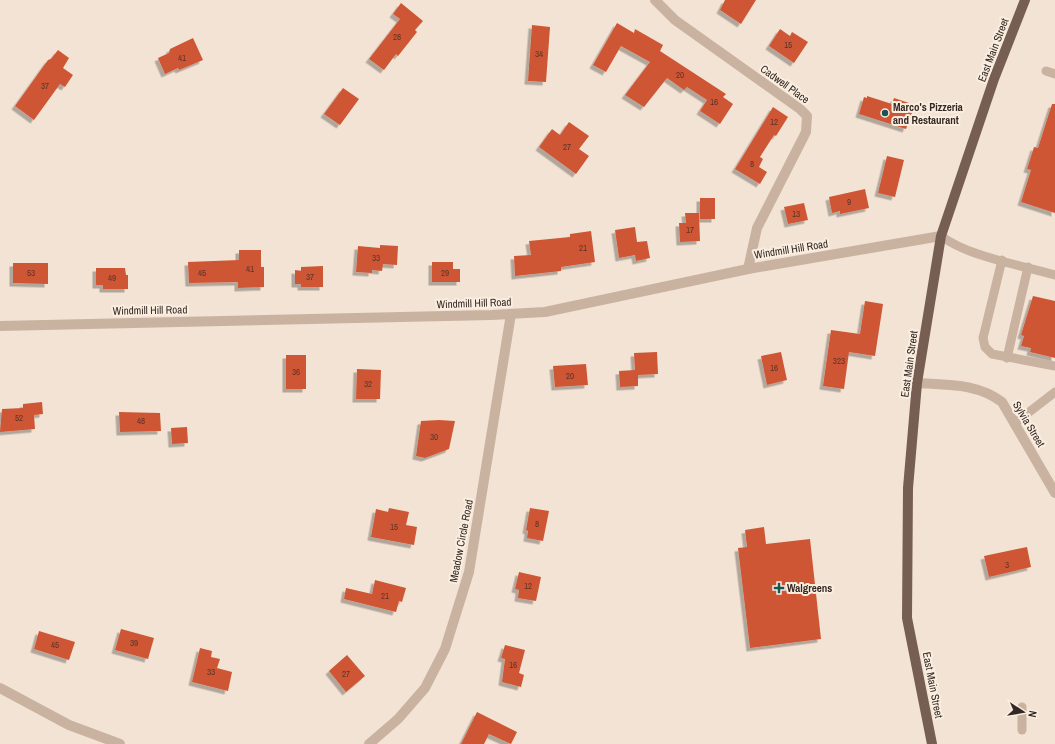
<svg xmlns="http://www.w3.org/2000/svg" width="1055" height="744" font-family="'Archivo Narrow',sans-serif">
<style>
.building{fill:#cf5635;filter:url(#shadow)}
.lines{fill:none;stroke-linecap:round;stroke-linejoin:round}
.service{stroke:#cab2a0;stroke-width:9}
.minor{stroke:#cab2a0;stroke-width:10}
.tertiary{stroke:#cab2a0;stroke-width:10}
.primary{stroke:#775e53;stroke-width:10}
.poi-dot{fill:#175557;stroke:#faeee0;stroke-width:1.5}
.labels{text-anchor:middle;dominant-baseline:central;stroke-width:4;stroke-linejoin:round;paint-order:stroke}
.number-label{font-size:9px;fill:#5b3428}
.street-label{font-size:11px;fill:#342824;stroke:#faeee0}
.poi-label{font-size:11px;font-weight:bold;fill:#342824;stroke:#faeee0;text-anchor:start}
</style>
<defs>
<filter id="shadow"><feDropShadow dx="-3.5" dy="3.5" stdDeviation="0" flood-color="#0004"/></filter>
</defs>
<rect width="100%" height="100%" fill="#f2e3d4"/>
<!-- building -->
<g class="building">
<polygon points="725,0 756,0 741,24 720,10"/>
<polygon points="401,3 423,21 415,30 417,32 398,56 396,54 384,70 369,59 400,19 393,14"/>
<polygon points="617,23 634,33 635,29 663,45 660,51 726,94 723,97 733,104 720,124 700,111 707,100 687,87 684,90 667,78 644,107 625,95 650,62 621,46 606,72 593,65"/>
<polygon points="532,25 550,27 546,82 528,81"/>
<polygon points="780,29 790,36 792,32 808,42 794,63 769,46"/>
<polygon points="193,38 203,60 179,70 178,68 165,74 158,58 169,53 170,49"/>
<polygon points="58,50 69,58 63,68 73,75 65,87 60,84 34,120 15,106 48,60 51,59"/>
<polygon points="343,88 359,99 340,125 324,114"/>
<polygon points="867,96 892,104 894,98 915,105 906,129 859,114 864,97 867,98"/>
<polygon points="1052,104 1055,104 1055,213 1021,202 1031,170 1027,169 1034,147 1038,148"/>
<polygon points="773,107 788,117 776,136 774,135 760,157 763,159 759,167 767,172 760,184 735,169"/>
<polygon points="569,122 589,136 579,149 589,156 576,174 539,147 552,129 560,135"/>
<polygon points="887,156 904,160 895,197 878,193"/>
<polygon points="865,189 869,208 840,214 840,211 832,213 829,197"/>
<rect x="700" y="198" width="15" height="21"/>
<polygon points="804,203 808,220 788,224 784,207"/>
<polygon points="685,213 699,213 700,241 680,242 679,223 686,223"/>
<polygon points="635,227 637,242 647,241 650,258 636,261 635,255 619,258 615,230"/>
<polygon points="591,231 595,262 561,267 561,271 515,276 514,256 531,255 529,241 570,237 570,234"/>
<polygon points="380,245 398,246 397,265 383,264 382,271 372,270 372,273 356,272 358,246 380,248"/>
<polygon points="239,250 261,250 261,267 264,267 264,287 238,288 238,282 189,283 188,262 239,260"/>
<polygon points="432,262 453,262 453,269 460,269 460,282 432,282"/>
<polygon points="13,263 48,263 48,284 13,283"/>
<polygon points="323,266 323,287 301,287 301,284 295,284 295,270 301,271 301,267"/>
<polygon points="96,268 125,268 126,275 128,275 128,289 103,289 103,285 96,285"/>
<polygon points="1033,296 1055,301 1055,358 1030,352 1031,348 1021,346 1024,336 1021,335"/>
<polygon points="865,301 883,304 875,356 849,352 844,389 823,386 831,330 860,334"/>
<polygon points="657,352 658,374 638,375 638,386 620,387 619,371 635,370 634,353"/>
<polygon points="781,352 787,380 767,385 761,356"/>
<rect x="286" y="355" width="20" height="34"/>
<polygon points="586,364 588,385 555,387 553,366"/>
<polygon points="357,369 381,370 380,399 356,399"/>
<polygon points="42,402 43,414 34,415 35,429 0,432 2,409 23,408 23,404"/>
<polygon points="119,412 160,413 161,431 120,432"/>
<polygon points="439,420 455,421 449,449 425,458 416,456 421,421"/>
<polygon points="187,427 188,443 172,444 171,428"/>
<polygon points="389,508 409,512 406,525 417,527 414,545 371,537 376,509 388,512"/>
<polygon points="530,508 549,511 543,541 527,538 528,531 526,530"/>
<polygon points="764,527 766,544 810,539 821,639 750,648 738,548 747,547 745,530"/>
<polygon points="1027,547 1031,567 989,577 984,556"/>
<polygon points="519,572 541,577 536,601 518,598 519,590 515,589"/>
<polygon points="375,580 406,588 402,602 399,601 396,612 344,599 346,588 372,594"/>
<polygon points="121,629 154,638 148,659 115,650"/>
<polygon points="39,631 75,642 69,660 34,649"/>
<polygon points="505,645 525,650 519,673 524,675 521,687 502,682 505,659 501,658"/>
<polygon points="200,648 212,651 211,657 220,659 217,668 232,672 228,691 192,682"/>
<polygon points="347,655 365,676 346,692 329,671"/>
<polygon points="477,712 517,732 511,744 489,734 484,744 461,744"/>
</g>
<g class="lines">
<!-- service -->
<g class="service">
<polyline points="1046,71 1055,74"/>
<path d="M941 236C969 257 1021 265 1055 275"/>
<polyline points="1002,260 983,338 985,347 992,354 1055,366"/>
<polyline points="1007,358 1028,267"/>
<polyline points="1015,423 1055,392"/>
<polyline points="1022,730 1022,707"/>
</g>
<!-- minor -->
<g class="minor">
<polyline points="655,0 675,20 800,109 807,116 806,132 757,228 748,269"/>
<path d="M917 383C947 385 977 383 1002 402L1055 493"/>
<polyline points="0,688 69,725 120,744"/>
<polyline points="369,744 398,719 425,688 445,649 469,572 511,314"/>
</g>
<!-- tertiary -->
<polyline class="tertiary" points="0,326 492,315 545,312 748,269 941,236"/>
<!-- primary -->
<polyline class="primary" points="932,744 907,618 908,488 917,383 941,236 994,79 1025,0"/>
</g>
<!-- markers -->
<g class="poi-dot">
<circle cx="885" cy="113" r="4"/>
<path d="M777 582h4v4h4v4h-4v4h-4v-4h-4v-4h4z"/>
</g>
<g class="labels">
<!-- number labels -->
<g class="number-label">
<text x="397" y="37">28</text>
<text x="788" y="45">15</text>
<text x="539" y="54">34</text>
<text x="182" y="58">41</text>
<text x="680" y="75">20</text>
<text x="45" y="86">37</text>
<text x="714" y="102">16</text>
<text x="774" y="122">12</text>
<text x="567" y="147">27</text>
<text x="752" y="164">8</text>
<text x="849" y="202">9</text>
<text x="796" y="214">13</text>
<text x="690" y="230">17</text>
<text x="583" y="248">21</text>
<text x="376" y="258">33</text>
<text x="250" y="269">41</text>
<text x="31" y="273">53</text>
<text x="202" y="273">45</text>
<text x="445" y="273">29</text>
<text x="310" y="277">37</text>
<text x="112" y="278">49</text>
<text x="839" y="361">323</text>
<text x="774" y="368">16</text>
<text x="296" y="372">36</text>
<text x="570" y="376">20</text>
<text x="368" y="384">32</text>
<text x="19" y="418">52</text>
<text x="141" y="421">48</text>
<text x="434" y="437">30</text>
<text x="537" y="524">8</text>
<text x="394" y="527">15</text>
<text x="1007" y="565">3</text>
<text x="528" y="586">12</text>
<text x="385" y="596">21</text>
<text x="134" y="643">39</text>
<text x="55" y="645">45</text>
<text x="513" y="665">16</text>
<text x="211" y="672">33</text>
<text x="346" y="674">27</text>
</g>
<!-- street labels -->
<g class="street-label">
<text transform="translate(993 50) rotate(-69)">East Main Street</text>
<text transform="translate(785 84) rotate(36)">Cadwell Place</text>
<text transform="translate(791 249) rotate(-9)">Windmill Hill Road</text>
<text transform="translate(474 303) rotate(-2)">Windmill Hill Road</text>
<text transform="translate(150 310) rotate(-1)">Windmill Hill Road</text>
<text transform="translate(909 364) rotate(-82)">East Main Street</text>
<text transform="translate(1029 424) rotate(59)">Sylvia Street</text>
<text transform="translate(461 541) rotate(-79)">Meadow Circle Road</text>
<text transform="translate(933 685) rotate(79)">East Main Street</text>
</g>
<!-- poi labels -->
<g class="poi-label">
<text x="893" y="107">Marco's Pizzeria<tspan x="893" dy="13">and Restaurant</tspan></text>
<text x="787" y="588">Walgreens</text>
</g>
</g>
<!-- north arrow -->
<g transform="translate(1023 712) rotate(102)" stroke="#faeee0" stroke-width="3" paint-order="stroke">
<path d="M0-3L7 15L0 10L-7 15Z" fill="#342824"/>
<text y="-6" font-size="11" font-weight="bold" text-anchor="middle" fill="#342824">N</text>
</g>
</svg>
